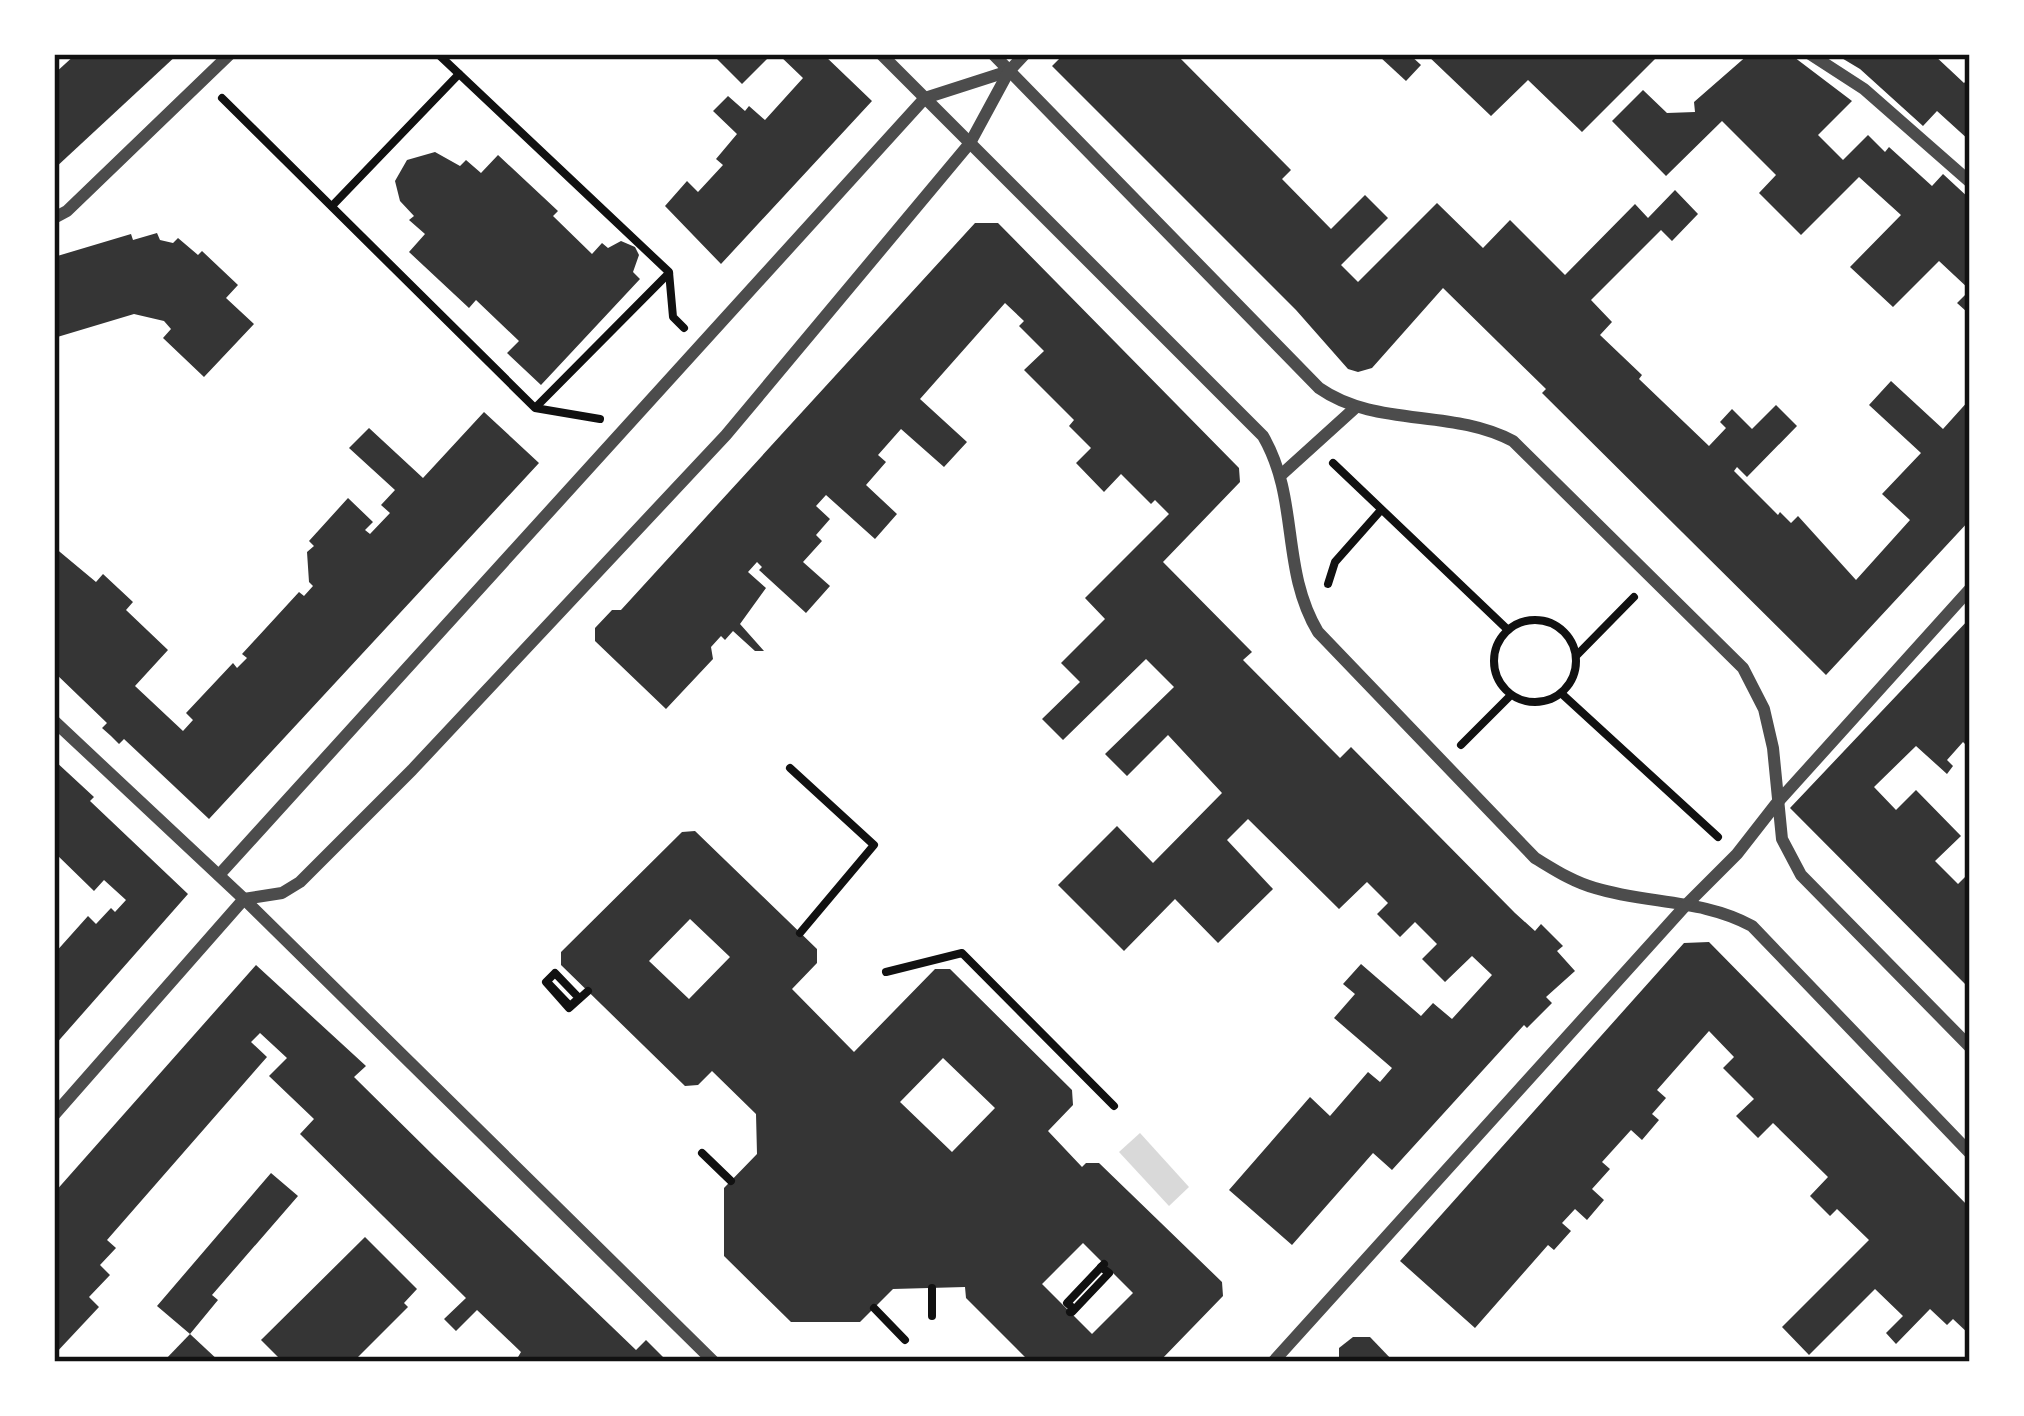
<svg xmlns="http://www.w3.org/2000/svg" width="2024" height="1416" font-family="Inter,sans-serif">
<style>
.water{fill:#d9d9d9}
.building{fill:#353535;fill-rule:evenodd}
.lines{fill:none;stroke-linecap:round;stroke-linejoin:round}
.path{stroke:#111;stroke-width:8}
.minor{stroke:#4c4c4c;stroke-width:12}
.neatline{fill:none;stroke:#111;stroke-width:4.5}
</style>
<rect width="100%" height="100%" fill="#fff"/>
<!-- water -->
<polygon class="water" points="1140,1133 1189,1187 1169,1206 1119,1152"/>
<!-- building -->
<g class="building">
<polygon points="76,54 178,54 54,169 54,74"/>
<polygon points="712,54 772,54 742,84"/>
<polygon points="778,54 823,54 872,101 721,264 665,206 687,181 698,192 723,165 716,159 737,134 713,111 728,96 745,111 749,106 765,120 803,78"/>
<polygon points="1064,54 1176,54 1291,170 1282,179 1331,229 1365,195 1388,218 1341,265 1358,282 1437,203 1483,248 1510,220 1565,275 1635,204 1648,218 1675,190 1698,214 1672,241 1661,230 1591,300 1612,322 1600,335 1642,375 1639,379 1709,446 1726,428 1720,422 1732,409 1752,429 1776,405 1797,426 1747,477 1737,467 1734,471 1778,515 1780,512 1791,523 1798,516 1856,580 1910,520 1882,494 1921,453 1869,405 1891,381 1943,429 1970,399 1970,520 1826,675 1542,393 1546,389 1443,288 1372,368 1358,372 1348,369 1296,310 1052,66"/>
<polygon points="1383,54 1409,54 1421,65 1406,81 1380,57"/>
<polygon points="1426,54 1660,54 1582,132 1528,80 1491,116"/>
<polygon points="1749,54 1790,54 1852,101 1818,135 1843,160 1868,135 1885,152 1889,147 1932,186 1943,174 1970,199 1970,310 1967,312 1957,303 1970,290 1939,261 1893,307 1850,267 1901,215 1859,177 1801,235 1759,193 1776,175 1722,121 1666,176 1612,121 1643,90 1667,113 1695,112 1694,102"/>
<polygon points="1835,54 1926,54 1929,57 1933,54 1964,83 1970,77 1970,141 1937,111 1923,126 1860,69"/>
<polygon points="435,152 460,166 466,160 481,173 498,155 558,211 553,216 592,254 602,243 608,248 621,241 635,247 639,255 633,272 640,279 541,385 507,353 519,341 476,300 469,308 409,252 425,234 409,220 414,216 400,201 395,181 407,160"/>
<polygon points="975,223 998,223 1239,468 1240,482 1163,562 1252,652 1243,660 1340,758 1351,747 1515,913 1535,931 1541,924 1563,946 1557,951 1575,971 1546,997 1552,1003 1527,1028 1524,1025 1392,1170 1373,1153 1292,1245 1229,1190 1310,1097 1330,1116 1368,1072 1380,1082 1392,1068 1334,1018 1355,994 1343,984 1361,964 1421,1016 1433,1003 1452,1019 1492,975 1472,956 1445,982 1422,959 1437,944 1415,922 1400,937 1377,914 1388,903 1367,882 1339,909 1248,819 1227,840 1273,889 1218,943 1175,899 1124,951 1058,885 1117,826 1153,863 1222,793 1168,735 1127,776 1105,754 1174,687 1146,659 1063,740 1042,719 1080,682 1061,663 1105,619 1085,598 1169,514 1155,500 1151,504 1121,474 1104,492 1076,463 1091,448 1069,426 1074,420 1024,370 1044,351 1019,326 1024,321 1005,303 920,399 967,442 944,467 901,429 878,455 886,462 866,485 897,514 875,539 826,495 816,506 830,519 816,535 822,541 803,562 830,586 806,613 759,570 762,567 757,562 748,572 766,588 740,624 764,651 755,651 733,631 725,640 721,636 711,647 713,659 666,709 595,641 595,628 612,610 621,610"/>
<polygon points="157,233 160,240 173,243 178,238 198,255 202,251 238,285 226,298 254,324 204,377 163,338 171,329 164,321 134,314 54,338 54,257 131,234 133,240"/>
<polygon points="484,412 539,463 209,819 124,739 119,744 111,736 102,728 107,723 54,672 54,547 96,582 103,574 133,602 126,610 168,650 135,686 183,731 193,720 186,713 233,663 237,668 247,658 242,654 299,592 304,596 313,586 309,582 307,552 314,546 309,541 348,498 373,522 365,530 370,534 390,513 381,505 395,490 349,448 369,428 423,478"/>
<polygon points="1970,618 1970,743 1967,746 1963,742 1947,760 1953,766 1947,774 1916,746 1874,787 1896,810 1916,790 1961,836 1935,861 1958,884 1970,872 1970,989 1790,808"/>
<polygon points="54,760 94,797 90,801 188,894 54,1046 54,954 88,916 96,924 111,908 115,912 126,900 104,880 94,891 54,852"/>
<path d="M695 831 817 949V963L792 989 854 1052 935 969H950L1072 1090 1073 1105 1048 1131 1082 1167 1086 1163H1099L1222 1282 1223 1296 1159 1362H1030L966 1298 965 1287 893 1289 860 1322H791L724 1256V1188L757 1154 756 1114 712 1071 698 1085 685 1086 561 965V952L682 832ZM690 919 730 957 689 999 649 961ZM943 1058 995 1108 952 1152 900 1102ZM1083 1243 1133 1293 1092 1334 1042 1284Z"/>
<polygon points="1709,942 1970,1208 1970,1335 1953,1319 1947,1325 1930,1309 1896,1344 1886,1333 1903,1316 1875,1289 1809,1355 1782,1327 1869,1240 1837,1209 1830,1216 1810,1196 1828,1177 1773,1123 1758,1138 1736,1116 1754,1099 1723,1068 1734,1057 1709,1031 1657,1090 1666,1098 1652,1114 1659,1120 1642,1140 1631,1130 1602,1162 1610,1169 1592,1189 1604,1200 1587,1220 1575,1209 1562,1223 1571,1231 1554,1250 1548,1245 1475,1328 1400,1261 1684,943"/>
<polygon points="256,965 366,1066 354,1077 435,1157 636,1350 646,1340 668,1362 515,1362 521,1352 477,1310 456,1331 444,1319 466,1298 300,1134 314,1119 269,1076 287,1058 260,1033 251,1042 267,1057 107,1240 116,1248 100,1265 110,1275 89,1297 99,1307 54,1355 54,1193"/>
<polygon points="271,1173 298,1196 212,1295 218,1300 190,1334 157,1306"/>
<polygon points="365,1237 417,1289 404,1303 408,1307 353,1362 283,1362 261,1340"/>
<polygon points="190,1334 220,1362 163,1362"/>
<polygon points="1353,1337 1370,1337 1394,1362 1339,1362 1339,1348"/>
</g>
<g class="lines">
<!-- path -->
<g class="path">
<polyline points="438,54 669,272 673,317 684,328"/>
<polyline points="222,98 535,408 600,419"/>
<polyline points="332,206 459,74"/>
<polyline points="536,407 669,273"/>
<polyline points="1333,463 1508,630"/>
<polyline points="1328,584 1335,562 1381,510"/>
<circle cx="1535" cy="661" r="41"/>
<polyline points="1577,655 1634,597"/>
<polyline points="1562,694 1718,837"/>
<polyline points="1461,745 1511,695"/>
<polyline points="790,768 874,845 800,933"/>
<polyline points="886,972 962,953 1114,1106"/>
<polyline points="548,983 570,1006 579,998 555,973 546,982 569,1008 588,991"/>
<polyline points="702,1153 731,1181"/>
<polyline points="932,1288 932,1316"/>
<polyline points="874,1308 905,1340"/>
<polyline points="1070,1312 1074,1309 1067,1303 1104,1264"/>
<polyline points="1072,1312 1109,1273 1101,1267"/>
</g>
<!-- minor -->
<g class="minor">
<path d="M881 54 1263 436C1300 500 1280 568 1318 632L1535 858C1555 870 1573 882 1595 888 1647 904 1703 899 1752 926L1970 1153"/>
<path d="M993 54 1319 388C1376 428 1451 408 1513 441L1743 668 1764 709 1773 748 1782 839 1801 875 1970 1047"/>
<polyline points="1810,54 1864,89 1970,182"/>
<polyline points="54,218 67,211 230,54"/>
<polyline points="1281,475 1355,408"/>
<polyline points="54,721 244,899 714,1362"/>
<polyline points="219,875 925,98 1009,71"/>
<polyline points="54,1115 244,899 282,893 300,882 412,770 726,435 970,143 1009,71 1025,54"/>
<polyline points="1273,1362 1686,905 1737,854 1776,804 1970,589"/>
</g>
</g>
<!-- border -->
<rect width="2024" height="1416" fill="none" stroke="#ffffff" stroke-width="114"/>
<rect x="57" y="57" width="1910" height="1302" class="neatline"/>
</svg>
